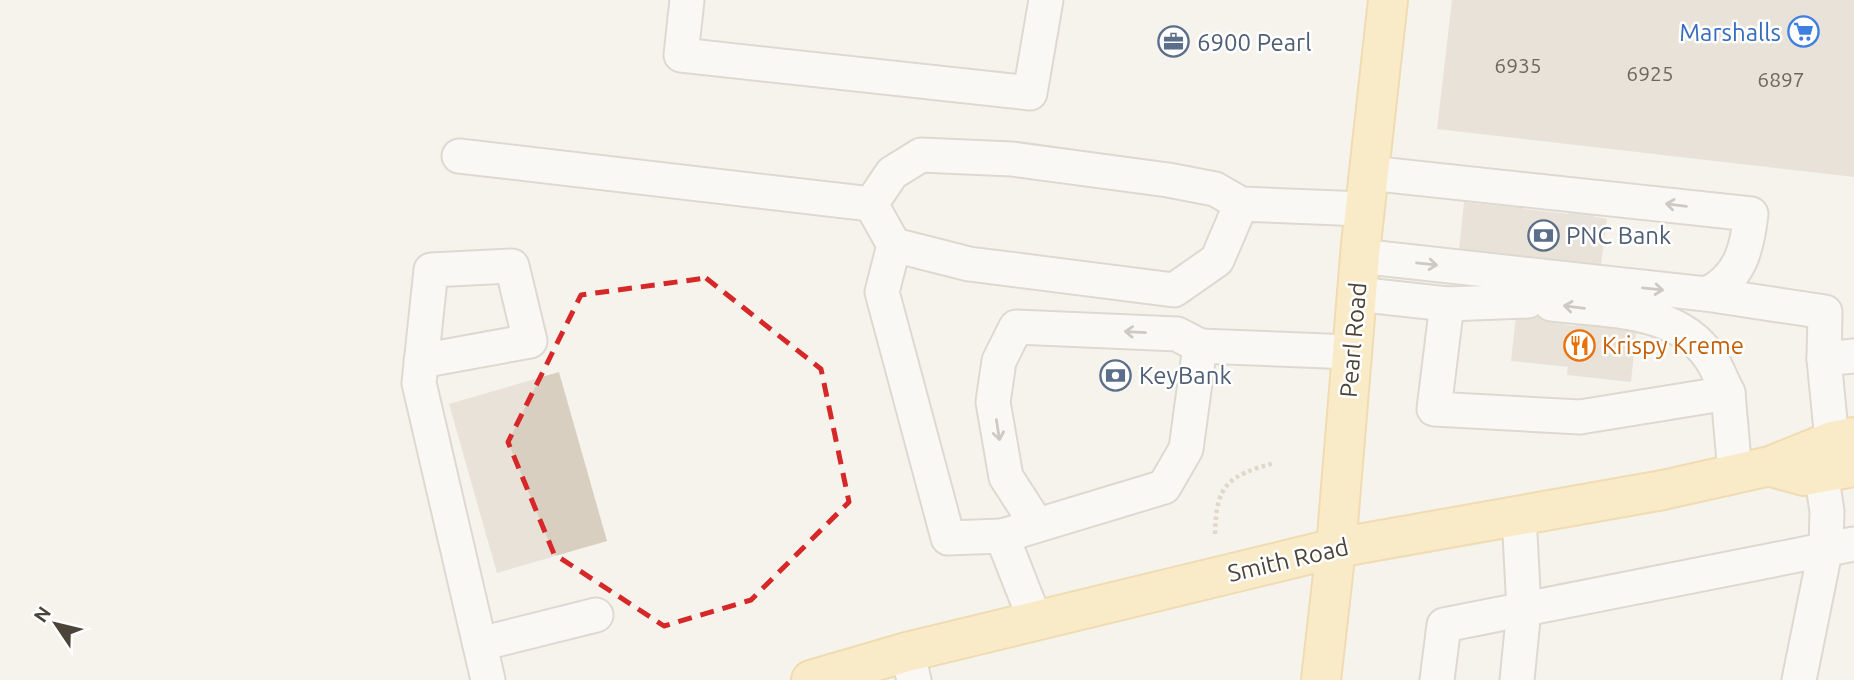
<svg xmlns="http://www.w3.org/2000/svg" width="1854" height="680" font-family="Ubuntu,sans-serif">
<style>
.building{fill:#d8cfc1}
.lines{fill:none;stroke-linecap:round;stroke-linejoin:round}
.minor-tunnel{stroke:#d4d0c8;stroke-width:33;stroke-dasharray:33 17;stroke-linecap:butt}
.minor-casing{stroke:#c2bbae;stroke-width:37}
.major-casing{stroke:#e6c16a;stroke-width:42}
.path{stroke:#c4b79f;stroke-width:4.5;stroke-dasharray:3.5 3.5;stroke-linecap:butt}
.minor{stroke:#fff;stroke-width:33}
.major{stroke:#ffe39c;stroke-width:38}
.oneway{stroke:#9c9892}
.marked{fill:none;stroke:#d62828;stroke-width:5;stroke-dasharray:14 9;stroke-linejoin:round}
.labels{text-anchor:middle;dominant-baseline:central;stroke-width:5;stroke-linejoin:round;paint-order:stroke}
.number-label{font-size:21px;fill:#6e675b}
.shop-label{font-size:24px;fill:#366cbe;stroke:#fff;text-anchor:end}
.service-label{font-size:24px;fill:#4e5e75;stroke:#fff;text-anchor:start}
.street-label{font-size:24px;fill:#4b4439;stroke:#fff}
.food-label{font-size:24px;fill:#c56008;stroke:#fff;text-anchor:start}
</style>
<rect width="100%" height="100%" fill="#f6f3ec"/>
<!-- building -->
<g class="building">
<polygon points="1452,0 1854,0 1854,177 1437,129"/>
<polygon points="1501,199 1524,205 1523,209 1569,214 1569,207 1593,210 1592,216 1607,219 1601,265 1459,250 1464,202 1500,206"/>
<polygon points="1553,293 1548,322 1575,326 1576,315 1637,323 1631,382 1567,375 1568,367 1511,361 1517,307"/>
<polygon points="559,372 607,541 497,573 449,404"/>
</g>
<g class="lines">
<!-- minor-tunnel -->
<polyline class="minor-tunnel" points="1569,211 1593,214"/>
<defs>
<g id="minor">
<polyline points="687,0 681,55 1030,93 1046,0"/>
<polyline points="459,156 871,204"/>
<polyline points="1241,204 1215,189 1168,180 1012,159 921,155 892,173 871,204 894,245 969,264 1174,290 1217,260 1241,204 1364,209"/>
<polyline points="894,245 882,292 948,538 1002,536 1035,620"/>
<path d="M1359 256 1706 294C1740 279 1747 249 1751 214L1369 173"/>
<polyline points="1356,294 1447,304 1434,409 1580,417 1728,393 1735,473"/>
<polyline points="1706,294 1825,312 1824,359"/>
<polyline points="1447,304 1528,301"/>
<path d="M1551 304C1605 311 1678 307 1711 359 1718 369 1722 382 1728 393"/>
<polyline points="421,361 530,341 512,266 431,270 419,383 488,680"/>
<polyline points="1832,441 1824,359 1854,356"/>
<polyline points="1037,525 1006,477 993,402 999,361 1016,327 1177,334 1200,346"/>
<polyline points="1002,536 1164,487 1186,449 1200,346 1352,352"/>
<polyline points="480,644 596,615"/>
<polyline points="907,652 914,680"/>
<polyline points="1437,680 1444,625 1854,544"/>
<polyline points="1517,680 1524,609 1519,516"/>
<polyline points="1799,680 1826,547 1827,511 1821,473"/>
</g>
<g id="major">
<polyline points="1775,468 1804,476 1854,467"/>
<polyline points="811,680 907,652 1336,548 1663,490 1770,466 1832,441 1854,437"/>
<polyline points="1321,680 1336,548 1361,244 1388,0"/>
</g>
</defs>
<!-- minor casing -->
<use href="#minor" class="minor-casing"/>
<!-- major casing -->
<use href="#major" class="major-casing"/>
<!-- path -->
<path class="path" d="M1215 534C1216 484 1228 476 1274 463"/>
<!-- minor -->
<use href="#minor" class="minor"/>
<!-- major -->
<use href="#major" class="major"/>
</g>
<!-- one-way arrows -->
<defs><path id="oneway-shaft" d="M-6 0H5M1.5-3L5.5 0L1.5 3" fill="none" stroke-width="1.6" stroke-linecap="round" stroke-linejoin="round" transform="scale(1.75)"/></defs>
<g class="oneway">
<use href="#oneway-shaft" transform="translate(1676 205) rotate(-173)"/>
<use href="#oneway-shaft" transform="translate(1427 264) rotate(6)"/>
<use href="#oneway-shaft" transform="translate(1653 289) rotate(6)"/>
<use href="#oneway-shaft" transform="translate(1574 307) rotate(-173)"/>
<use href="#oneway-shaft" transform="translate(1135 332) rotate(-177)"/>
<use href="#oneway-shaft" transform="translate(998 430) rotate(81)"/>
</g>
<!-- marked area -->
<path d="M0 0H1854V680H0ZM706 278 821 369 849 502 751 600 664 626 554 554 508 442 581 295Z" fill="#f6f3ec" fill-opacity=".55" fill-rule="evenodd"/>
<path class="marked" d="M706 278 821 369 849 502 751 600 664 626 554 554 508 442 581 295Z"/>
<!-- icons -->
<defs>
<symbol id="supermarket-ring" viewBox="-11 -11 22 22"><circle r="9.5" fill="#fff" stroke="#3f7fe0" stroke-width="1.5"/><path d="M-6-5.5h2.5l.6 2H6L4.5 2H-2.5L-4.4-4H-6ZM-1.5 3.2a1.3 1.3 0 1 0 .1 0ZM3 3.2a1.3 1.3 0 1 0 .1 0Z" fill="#3f7fe0"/></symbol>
<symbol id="office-ring" viewBox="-11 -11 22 22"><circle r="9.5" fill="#fff" stroke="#5c6f8a" stroke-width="1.5"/><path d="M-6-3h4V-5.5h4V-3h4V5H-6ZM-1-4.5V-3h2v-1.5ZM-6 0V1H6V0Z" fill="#5c6f8a"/></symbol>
<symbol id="bank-ring" viewBox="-11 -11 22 22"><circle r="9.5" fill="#fff" stroke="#5c6f8a" stroke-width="1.5"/><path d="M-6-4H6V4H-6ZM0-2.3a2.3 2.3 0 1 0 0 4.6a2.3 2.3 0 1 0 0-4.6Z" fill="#5c6f8a"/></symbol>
<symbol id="restaurant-ring" viewBox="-11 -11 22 22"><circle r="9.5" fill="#fff" stroke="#e8710a" stroke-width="1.5"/><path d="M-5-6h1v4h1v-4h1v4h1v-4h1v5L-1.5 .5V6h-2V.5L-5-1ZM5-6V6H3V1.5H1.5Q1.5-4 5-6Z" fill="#e8710a"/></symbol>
</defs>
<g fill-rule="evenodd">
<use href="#supermarket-ring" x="1786" y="14" width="35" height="35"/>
<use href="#office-ring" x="1156" y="24" width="35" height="35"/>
<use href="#bank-ring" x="1526" y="218" width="35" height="35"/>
<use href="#restaurant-ring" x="1562" y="328" width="35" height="35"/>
<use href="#bank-ring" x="1098" y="358" width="35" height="35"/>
</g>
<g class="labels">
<!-- number labels -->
<g class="number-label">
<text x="1518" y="65">6935</text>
<text x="1650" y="73">6925</text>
<text x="1781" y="79">6897</text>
</g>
<!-- shop labels -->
<g class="shop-label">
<text x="1781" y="32">Marshalls</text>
</g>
<!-- service labels -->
<g class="service-label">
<text x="1197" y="42">6900 Pearl</text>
<text x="1566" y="235">PNC Bank</text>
<text x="1139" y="375">KeyBank</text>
</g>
<!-- street labels -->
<g class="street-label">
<text transform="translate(1353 340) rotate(-85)">Pearl Road</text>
<text transform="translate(1288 560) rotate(-13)">Smith Road</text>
</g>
<!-- food labels -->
<g class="food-label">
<text x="1602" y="345">Krispy Kreme</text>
</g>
</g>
<!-- north arrow -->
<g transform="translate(56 624) rotate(305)" stroke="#ffffff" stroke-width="5" paint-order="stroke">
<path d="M0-5L12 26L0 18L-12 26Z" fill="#4b4439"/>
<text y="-10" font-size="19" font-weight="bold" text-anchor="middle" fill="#4b4439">N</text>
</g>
</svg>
